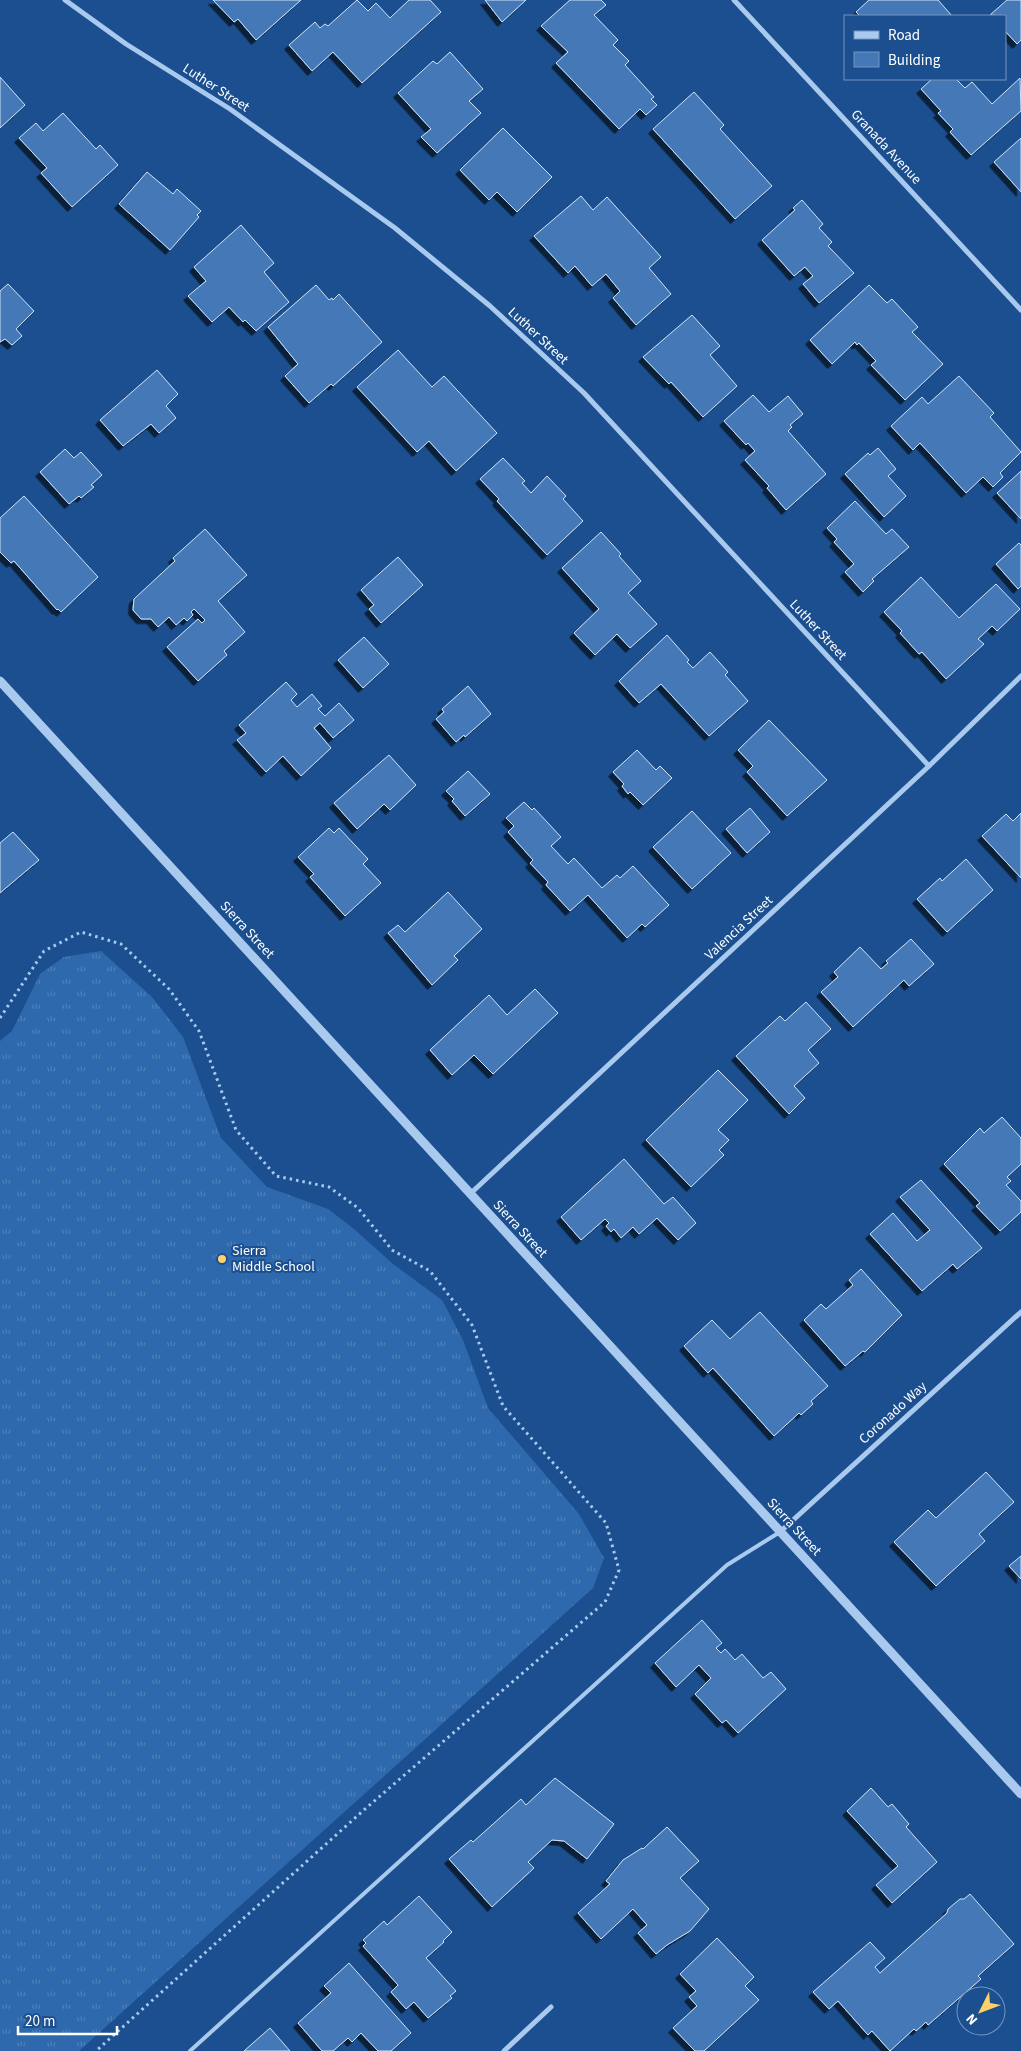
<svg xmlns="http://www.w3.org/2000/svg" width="1021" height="2051" font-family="'Source Sans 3',sans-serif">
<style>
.grass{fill:url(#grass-tufts)}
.building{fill:#4478b7;stroke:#cfe3fa;filter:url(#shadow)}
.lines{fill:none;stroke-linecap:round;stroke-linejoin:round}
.path{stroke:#a9c9ee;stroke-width:3;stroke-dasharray:2.5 4;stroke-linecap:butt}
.service{stroke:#a9c9ee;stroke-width:4}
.minor{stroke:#a9c9ee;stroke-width:5}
.tertiary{stroke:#a9c9ee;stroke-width:9}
.poi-dot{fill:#ffd166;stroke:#1b4f8f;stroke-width:2}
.labels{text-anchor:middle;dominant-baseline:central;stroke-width:4;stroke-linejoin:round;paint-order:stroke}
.street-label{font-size:14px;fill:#fff;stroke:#1b4f8f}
.poi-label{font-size:14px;fill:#fff;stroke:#1b4f8f;text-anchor:start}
</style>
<defs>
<pattern id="grass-tufts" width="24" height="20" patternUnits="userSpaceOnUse" patternTransform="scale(1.25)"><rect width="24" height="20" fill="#2e69ad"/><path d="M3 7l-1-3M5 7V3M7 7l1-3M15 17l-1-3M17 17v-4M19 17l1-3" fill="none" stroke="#4d80b9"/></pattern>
<filter id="shadow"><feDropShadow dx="-4.5" dy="4.5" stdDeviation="0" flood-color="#0009"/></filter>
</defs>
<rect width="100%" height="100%" fill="#1b4f8f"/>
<!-- grass -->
<polygon class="grass" points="101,951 152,997 183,1037 221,1138 267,1187 328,1209 354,1229 393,1264 442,1300 463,1340 488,1408 579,1514 604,1558 593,1588 79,2051 0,2051 0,1041 12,1031 40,974 64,957"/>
<!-- building -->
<g class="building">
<polygon points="213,0 301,0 256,40 238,19 234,22"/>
<polygon points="357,0 368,11 376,3 390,18 409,0 430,0 441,12 362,83 333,52 312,71 289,45 315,22 320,28 325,24 328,26"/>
<polygon points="485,0 526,0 502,22"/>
<polygon points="570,0 601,0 606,5 594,15 618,40 613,45 629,61 625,65 654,97 651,99 657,105 646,115 640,109 619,129 556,63 568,52 541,26"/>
<polygon points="869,0 938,0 952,16 860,16 856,12"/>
<polygon points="1007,0 1021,0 1021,40 1017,44 1005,31 1005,16 990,15"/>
<polygon points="450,52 483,89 469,101 481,113 437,153 421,137 431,129 398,93 433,61 437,64"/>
<polygon points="0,77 25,105 0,128"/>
<polygon points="1020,78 1021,111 971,155 950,132 953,129 938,113 941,111 921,89 932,79 956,79 965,88 972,82 992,104"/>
<polygon points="694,92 724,125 720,129 772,186 735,219 653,129"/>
<polygon points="63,113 96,149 100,145 118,165 72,207 41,173 47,168 19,138 36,123 43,131"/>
<polygon points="503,128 552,177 517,212 497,192 489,200 460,170"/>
<polygon points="1021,138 1021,192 994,162"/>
<polygon points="147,172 173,194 177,189 201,211 197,215 199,217 170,250 119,204"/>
<polygon points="581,196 593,210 607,197 661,257 649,268 671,294 636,325 613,298 620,291 606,274 592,286 575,266 568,273 534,236"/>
<polygon points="802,200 823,224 819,228 832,242 828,246 854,273 819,303 803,284 813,276 805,267 794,276 762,240 795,210 793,208"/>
<polygon points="241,225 274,263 264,272 289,302 256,331 245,320 243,322 229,307 212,322 188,296 206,281 194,267"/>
<polygon points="8,284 34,311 16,329 22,336 12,345 5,339 0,342 0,291"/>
<polygon points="316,285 329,300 332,298 333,300 339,294 382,342 333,386 331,384 309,403 285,376 298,364 268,327"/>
<polygon points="869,285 887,303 892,299 918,327 912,332 943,364 905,400 871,365 876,361 859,343 857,345 855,342 832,364 810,340"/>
<polygon points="692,315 720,346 710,355 737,386 703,417 671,382 669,384 643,357"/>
<polygon points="398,350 432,387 444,376 497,433 456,471 429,441 417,452 357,387"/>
<polygon points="157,370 178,394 166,406 176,418 159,433 151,424 123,446 100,420"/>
<polygon points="959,376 994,413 990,417 1021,452 1000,473 1003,477 993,487 983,477 966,493 920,443 913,450 891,426 922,397 928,404"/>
<polygon points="753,395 769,412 788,396 803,414 790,425 792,427 788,431 826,474 786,510 767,488 769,486 745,460 755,451 748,443 746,445 724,421"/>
<polygon points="878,448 896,469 888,476 906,496 884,517 845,474 868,453 870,455"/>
<polygon points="65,449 74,458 81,452 102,475 91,485 94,487 81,498 79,496 69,504 40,472"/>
<polygon points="503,458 525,481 522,483 531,493 547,476 566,496 563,499 583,521 547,555 497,501 499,499 480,479"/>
<polygon points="1021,471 1021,519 997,493"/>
<polygon points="24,496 98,577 61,612 58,609 57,610 14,561 11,563 0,552 0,518"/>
<polygon points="855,501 886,534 892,529 909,547 872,579 874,581 863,592 845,572 854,564 834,542 837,539 827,528"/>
<polygon points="205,529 247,575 218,601 245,632 224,651 227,655 198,681 167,647 198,619 202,623 205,620 194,609 191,612 193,615 187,621 184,618 176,625 169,617 158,627 151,619 141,619 133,610 134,599 175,561 173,558"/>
<polygon points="601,532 621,554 619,556 641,581 628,593 657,624 630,648 617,634 595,655 574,633 599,609 562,568"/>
<polygon points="1019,543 1021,545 1021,586 1018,589 996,564"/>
<polygon points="398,557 423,585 381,623 369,609 374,605 361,590"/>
<polygon points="921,577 959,618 996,584 1020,609 997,631 992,626 978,639 984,644 946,679 922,652 919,654 900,633 902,631 884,612"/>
<polygon points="667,635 689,660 687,662 693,668 710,652 728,672 725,675 748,701 709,736 661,684 639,703 619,681"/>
<polygon points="364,637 389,664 363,688 338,660"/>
<polygon points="286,682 297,694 291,700 297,707 312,694 322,706 318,709 325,716 339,703 354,720 333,738 320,723 314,728 331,748 301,776 283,756 266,772 237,740 246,733 239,725"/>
<polygon points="468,686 491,714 465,737 464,735 456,742 436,719 444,712 442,709"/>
<polygon points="769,720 827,780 787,816 747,772 753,766 738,750"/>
<polygon points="637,750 656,770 660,766 672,778 643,805 630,792 628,794 622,786 624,784 613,772"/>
<polygon points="389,755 416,785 390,810 384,804 357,829 334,803"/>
<polygon points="468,771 490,794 465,816 452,801 454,799 446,791"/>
<polygon points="524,802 532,810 534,808 561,837 551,846 568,864 574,858 602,888 617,875 620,878 633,866 669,905 645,927 642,924 627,938 588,895 570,911 546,885 548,882 530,863 533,860 508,832 514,826 506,818"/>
<polygon points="750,808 770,832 747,853 726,829"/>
<polygon points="692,811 731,853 692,889 653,847"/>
<polygon points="1021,813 1021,878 982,836 1006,814 1013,821"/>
<polygon points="329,828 334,833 339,828 368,859 363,864 381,883 345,916 310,877 314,874 298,857"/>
<polygon points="13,832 39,860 0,893 0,843"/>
<polygon points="966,859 993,890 947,932 917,899 940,878 942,881"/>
<polygon points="448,892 482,929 454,956 458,960 432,985 388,933 398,925 405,932"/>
<polygon points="911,939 934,964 909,986 904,980 853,1027 821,992 838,977 834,972 860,947 881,969 888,963 886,961"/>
<polygon points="535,989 558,1013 493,1074 474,1055 452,1075 430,1050 489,995 507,1015"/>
<polygon points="806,1002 831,1029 808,1050 819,1063 794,1086 805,1098 789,1114 736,1056 780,1016 785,1021"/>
<polygon points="718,1070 748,1100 718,1130 729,1140 719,1150 724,1155 691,1187 646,1140"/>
<polygon points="1002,1117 1021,1138 1021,1164 1007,1177 1011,1181 1006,1185 1021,1201 1021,1212 1000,1231 976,1206 980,1203 944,1164 980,1128 984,1133"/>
<polygon points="624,1159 664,1204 673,1197 696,1223 678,1240 657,1218 639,1234 633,1227 621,1238 614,1229 611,1232 606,1226 609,1223 605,1219 581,1240 561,1217"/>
<polygon points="921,1180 982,1248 957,1269 953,1264 922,1291 870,1234 893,1213 917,1241 930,1230 900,1197"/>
<polygon points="861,1269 902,1315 865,1352 863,1351 845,1366 804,1320 821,1304 826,1309 853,1285 849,1280"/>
<polygon points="760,1312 828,1386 811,1401 813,1404 801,1415 799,1413 774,1436 713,1368 708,1373 684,1346 712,1320 730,1339"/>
<polygon points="986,1472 1014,1502 979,1534 985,1541 936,1586 894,1542 928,1510 936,1518"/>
<polygon points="1021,1556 1021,1579 1009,1566"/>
<polygon points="702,1620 722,1643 716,1648 721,1653 725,1649 735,1660 742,1654 763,1678 771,1672 786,1689 738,1733 726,1720 722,1723 695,1694 711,1678 699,1665 676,1687 655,1663"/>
<polygon points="555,1778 614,1824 587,1859 564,1841 552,1840 528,1862 534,1868 492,1907 449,1859 471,1840 473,1842 521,1799 526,1805"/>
<polygon points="871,1788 888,1807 892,1804 909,1824 906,1827 937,1862 892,1903 876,1885 898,1866 847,1811"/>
<polygon points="667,1827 699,1861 680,1878 709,1909 690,1931 667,1945 656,1954 638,1933 647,1925 633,1909 601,1939 578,1913 610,1884 606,1881 623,1860 642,1848 643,1849"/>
<polygon points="970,1894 1014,1944 978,1976 981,1979 973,1986 928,2025 926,2022 916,2031 914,2029 890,2051 872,2031 868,2035 838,2001 829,2009 813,1992 870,1942 885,1958 875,1967 880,1973 947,1913 948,1909 960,1899 964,1899"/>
<polygon points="419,1896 452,1932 443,1941 444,1942 426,1958 456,1991 450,1996 452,1998 428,2018 414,2002 406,2009 391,1992 398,1985 363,1946 366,1943 363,1940 384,1921 387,1925"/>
<polygon points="717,1938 754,1977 745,1986 759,2000 704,2051 695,2051 673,2028 697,2006 689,1997 696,1991 680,1974"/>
<polygon points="349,1963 411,2033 391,2051 378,2051 361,2033 352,2042 348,2038 333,2051 322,2051 298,2023 331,1993 324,1986"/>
<polygon points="270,2028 290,2051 244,2051"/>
</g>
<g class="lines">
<!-- path -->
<polyline class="path" points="0,1018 44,951 81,932 121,944 169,989 199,1031 236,1130 276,1176 329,1187 358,1208 392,1250 430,1271 472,1325 503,1406 606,1523 619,1570 605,1602 365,1809 96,2051"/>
<!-- service -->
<polyline class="service" points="190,2051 727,1565 780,1532"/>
<!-- minor -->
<g class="minor">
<polyline points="65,0 126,44 230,109 395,228 490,306 584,393 929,766"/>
<polyline points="734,0 1021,310"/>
<polyline points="470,1194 929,766 1021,676"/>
<polyline points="780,1532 1021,1312"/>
<polyline points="504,2051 551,2007"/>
</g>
<!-- tertiary -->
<polyline class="tertiary" points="0,681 1021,1794"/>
</g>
<!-- markers -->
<circle class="poi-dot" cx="222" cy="1259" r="5"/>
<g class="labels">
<!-- street labels -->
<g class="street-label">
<text transform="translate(216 88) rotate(33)">Luther Street</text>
<text transform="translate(886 147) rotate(47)">Granada Avenue</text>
<text transform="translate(538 336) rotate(43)">Luther Street</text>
<text transform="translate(818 630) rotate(47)">Luther Street</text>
<text transform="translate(739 928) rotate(-43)">Valencia Street</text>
<text transform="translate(247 930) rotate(47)">Sierra Street</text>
<text transform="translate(520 1229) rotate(47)">Sierra Street</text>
<text transform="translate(893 1413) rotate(-42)">Coronado Way</text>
<text transform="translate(794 1527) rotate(47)">Sierra Street</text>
</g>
<!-- poi labels -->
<g class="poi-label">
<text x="232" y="1251">Sierra<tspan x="232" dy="16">Middle School</tspan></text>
</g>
</g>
<!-- legend -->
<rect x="844" y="15" width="162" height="65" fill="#1b4f8f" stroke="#7695bc"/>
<rect x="854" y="31" width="25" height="8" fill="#a9c9ee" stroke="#7695bc"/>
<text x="888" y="40" font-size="15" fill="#ffffff">Road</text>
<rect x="854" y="52" width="25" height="15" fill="#4478b7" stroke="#7695bc"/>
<text x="888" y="65" font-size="15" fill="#ffffff">Building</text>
<!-- north arrow -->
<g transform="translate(981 2011) rotate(228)"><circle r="24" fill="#1b4f8f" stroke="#7695bc"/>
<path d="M0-4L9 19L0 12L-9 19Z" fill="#ffd166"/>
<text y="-8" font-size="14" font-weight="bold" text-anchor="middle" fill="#ffffff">N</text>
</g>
<!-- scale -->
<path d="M18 2026v8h99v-8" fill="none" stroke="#ffffff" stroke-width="2.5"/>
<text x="25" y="2026" font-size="15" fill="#ffffff" stroke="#1b4f8f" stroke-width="4" paint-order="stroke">20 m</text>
</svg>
